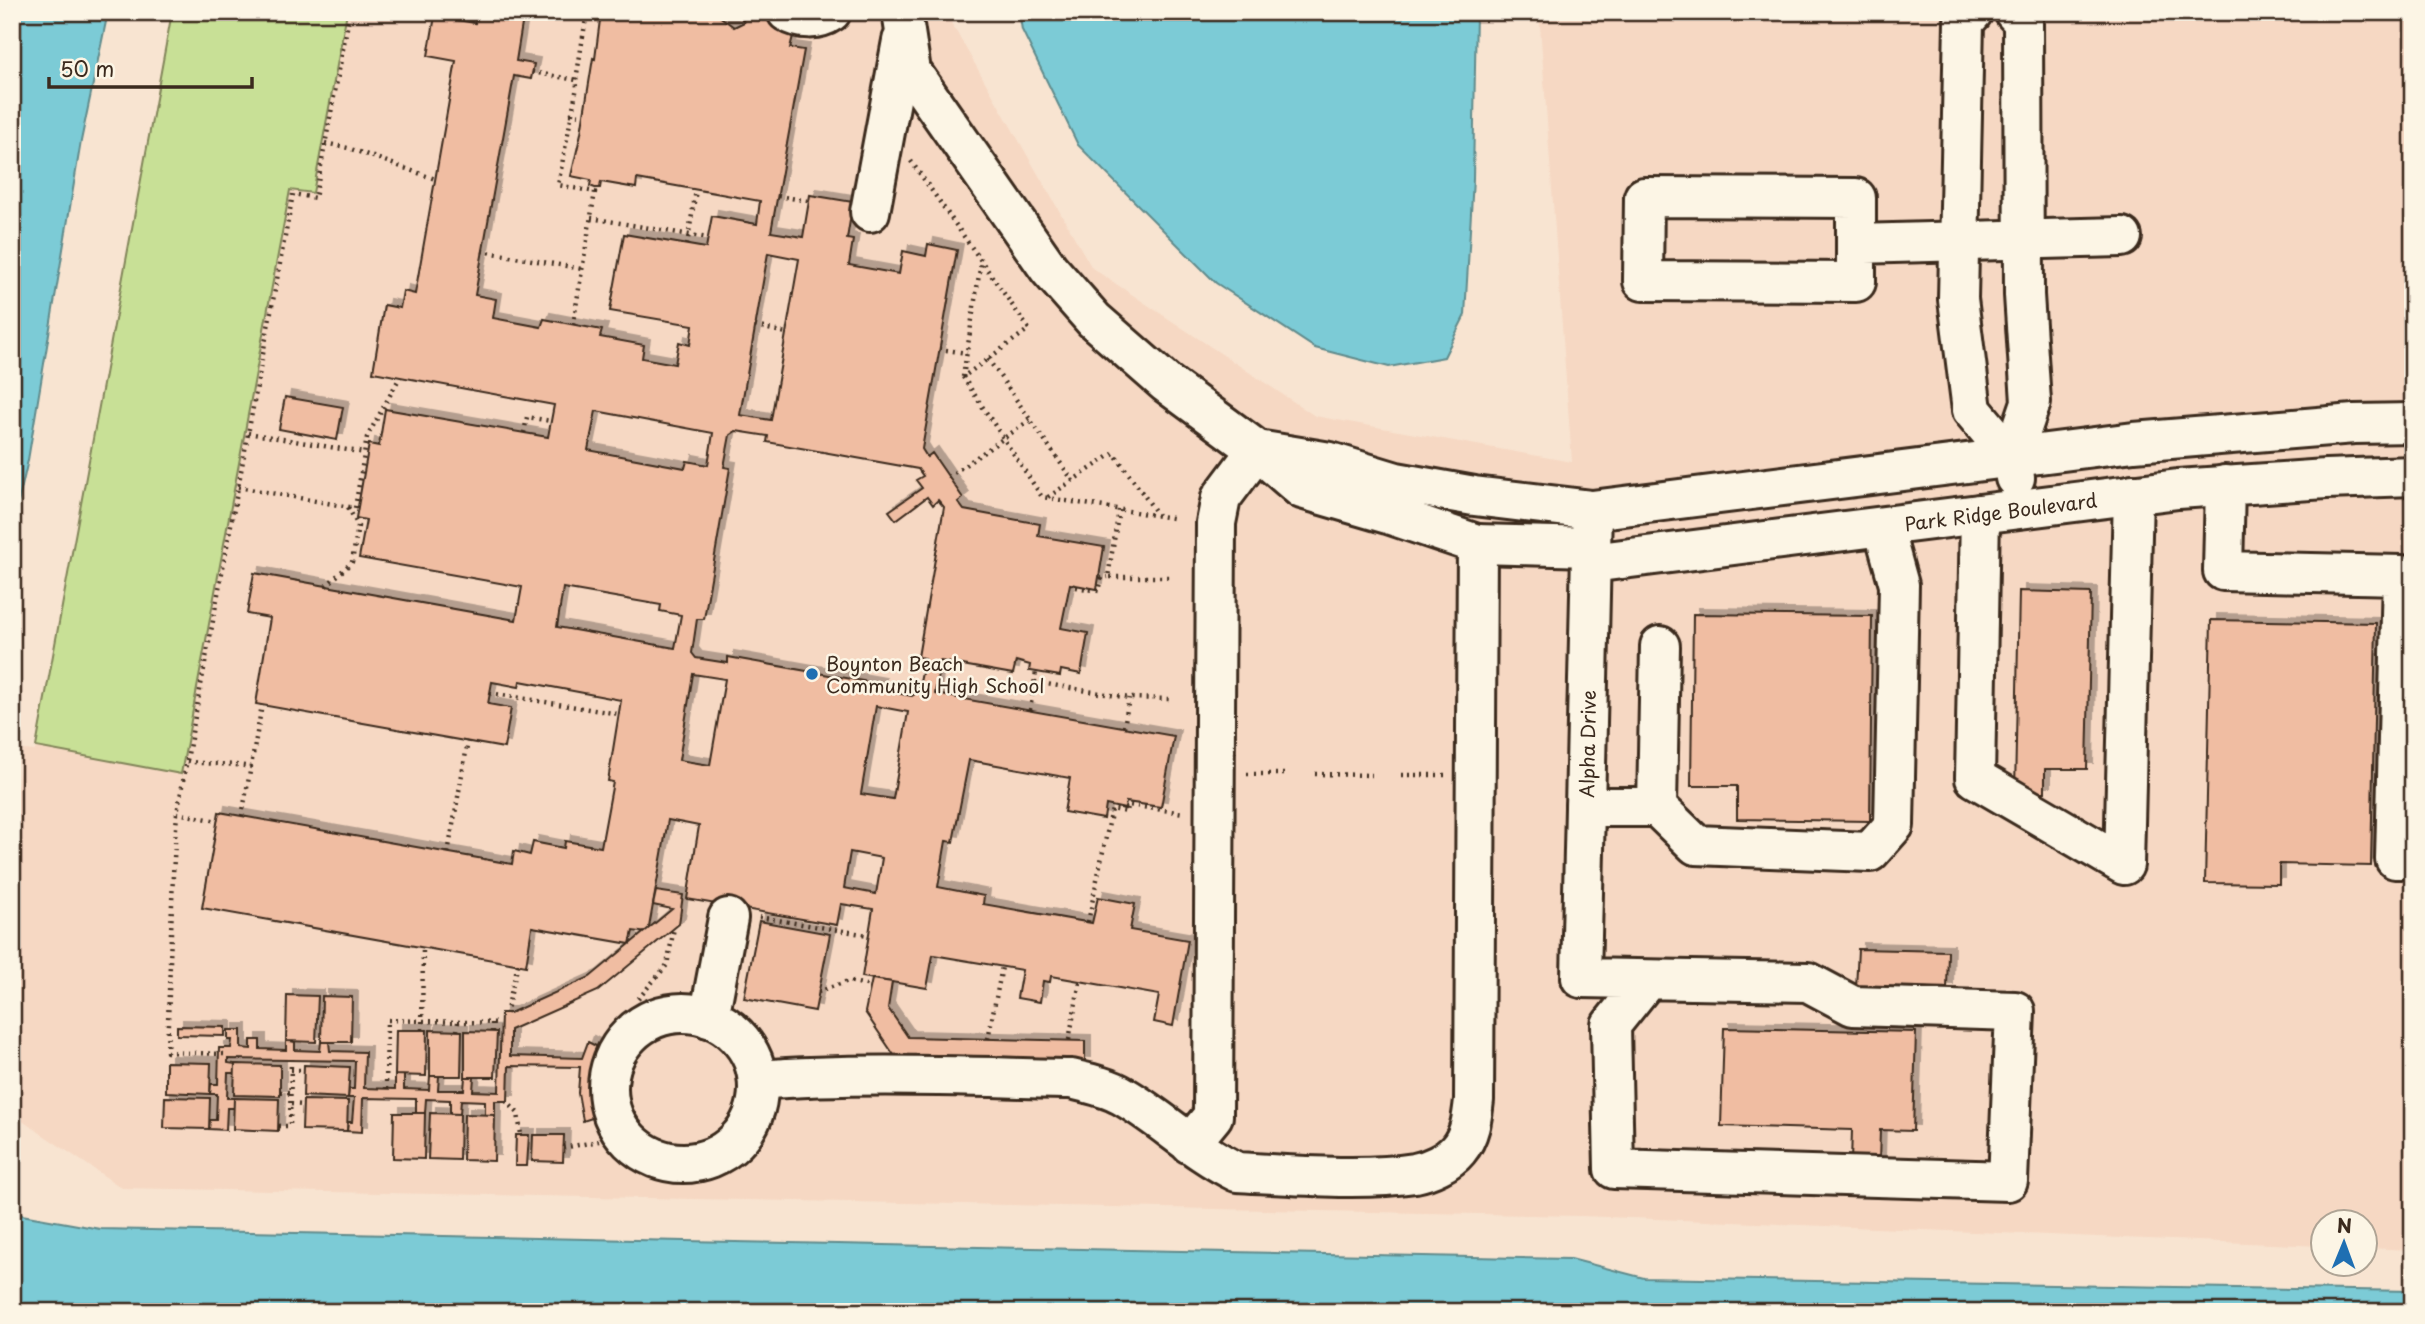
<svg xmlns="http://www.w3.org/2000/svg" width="2425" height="1324" font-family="'Playpen Sans',sans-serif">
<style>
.built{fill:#f6d8c3}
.green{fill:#c8e096;stroke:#82855a;stroke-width:2}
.water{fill:#7bcbd6;stroke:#618b8c;stroke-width:2}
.building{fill:#f0bda2;stroke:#3b2a1e;stroke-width:2;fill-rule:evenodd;filter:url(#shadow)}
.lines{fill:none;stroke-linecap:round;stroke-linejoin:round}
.minor-casing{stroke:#3b2a1e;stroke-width:44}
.path{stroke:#3b2a1e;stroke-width:4.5;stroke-dasharray:2 5;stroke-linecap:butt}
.minor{stroke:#fcf5e5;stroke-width:38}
.poi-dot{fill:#1f6fb2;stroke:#fcf5e5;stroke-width:2.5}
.labels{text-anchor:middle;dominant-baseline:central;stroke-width:5;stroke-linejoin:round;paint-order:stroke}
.street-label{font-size:19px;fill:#3b2a1e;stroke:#fcf5e5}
.poi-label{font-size:19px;fill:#3b2a1e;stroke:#fcf5e5;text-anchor:start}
</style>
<defs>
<filter id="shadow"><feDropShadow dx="6" dy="-6" stdDeviation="0" flood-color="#0004"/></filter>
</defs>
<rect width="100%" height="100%" fill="#f8e4d1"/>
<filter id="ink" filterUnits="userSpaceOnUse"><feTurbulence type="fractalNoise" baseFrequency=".0143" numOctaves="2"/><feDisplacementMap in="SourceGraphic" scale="14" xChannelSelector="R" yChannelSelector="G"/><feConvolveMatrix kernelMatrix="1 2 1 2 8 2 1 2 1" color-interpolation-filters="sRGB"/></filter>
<g filter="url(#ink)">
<!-- built -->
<polygon class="built" points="172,12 945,12 1092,268 1315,416 1572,462 1539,12 2413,12 2413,1250 2366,1248 2366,1222 2324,1222 2323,1246 1581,1216 122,1188 12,1114 12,819 23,750 35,751"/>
<!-- green -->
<polygon class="green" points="172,12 347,12 313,193 290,190 181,774 36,747"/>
<!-- water -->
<g class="water">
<polygon points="12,12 108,12 81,141 28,460 12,530"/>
<polygon points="1019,12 1476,12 1473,179 1465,315 1444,357 1389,367 1315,348 1216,283 1078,145 1022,30"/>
<polygon points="12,1207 22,1215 100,1229 1571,1259 1644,1278 2413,1291 2413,1312 12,1312"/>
</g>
<!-- building -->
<g class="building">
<path d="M477 12H524L516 61 534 64 531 79 514 76 475 295 496 299 493 318 541 327 544 319 602 330 600 337 644 345 642 358 675 364 679 342 690 345 693 325 610 311 624 234 706 248 712 216 757 224 760 201 637 179 636 188 601 182 600 188H595L590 186 591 180 571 176 581 133 593 58 595 59 601 12 666 14V12H714L734 27 744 22 737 12H744L748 18 757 12H782L795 28 790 48 804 50 771 232 803 237 810 195 853 202 847 239 853 240 849 265 899 274 903 251 926 256 928 244 957 250 922 449 927 457 932 453 963 498 958 502 964 510 1040 524 1038 536 1104 547 1097 589 1070 584 1061 628 1088 633 1081 674 1061 670 1060 676 1031 671H1029L1030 665 1016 661 1013 674 940 661 935 694 1174 736 1161 807 1126 802 1125 809 1106 805 1104 819 1064 812 1070 778 969 760 953 842 946 841 938 887 984 896 983 904 1092 923 1098 897 1135 904 1130 930 1188 940 1173 1026 1154 1022 1159 995 1051 976 1050 982 1043 981 1040 1002 1017 998 1022 970 933 955 927 988 862 977 873 909 841 904 837 925 687 899 699 826 668 820 648 933 633 931 630 944 532 927 526 966 202 908 219 812 512 864 514 851 530 855 533 842 564 848 565 841 601 847 613 782 608 781 621 700 520 681 519 687 492 682 488 704 511 708 504 748 256 704 270 618 247 614 254 573 516 620 522 587 359 558 366 520 356 518 369 444 379 446 385 409 548 437 554 405 373 372 384 305 400 308 403 291 415 294 456 61 428 56 435 16 475 23ZM768 253 799 259 771 420 740 415ZM596 411 713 433 708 465 687 461 685 468 588 450ZM736 431 768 436 767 442 918 469 923 476 916 480 922 488 889 511 896 520 927 497 933 505 938 500 944 507 918 657 925 658 918 692 912 696 879 690 880 684 728 657V663L696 658 692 653 697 619H704L730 468 724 467 730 435ZM563 588 661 605 660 611 681 615 675 648 557 627ZM693 674 725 679 710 765 679 760ZM876 706 908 712 893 799 861 794ZM850 852 882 858 876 894 844 888Z"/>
<polygon points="285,397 343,407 337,440 279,429"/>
<polygon points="2019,591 2091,593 2087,769 2045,769 2045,792 2015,792"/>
<polygon points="1693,614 1872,616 1870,821 1737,819 1737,786 1691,786"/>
<polygon points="2211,620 2376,623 2371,866 2279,864 2279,884 2205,883"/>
<polygon points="656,891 683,895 679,924 598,991 510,1030 510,1056 582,1058 588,1042 600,1048 595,1060 591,1082 595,1117 583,1121 578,1093 580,1067 509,1066 508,1101 495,1101 495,1115 485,1115 485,1101 461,1100 460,1114 450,1114 450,1100 426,1099 425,1113 416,1113 416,1099 363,1098 362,1132 347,1131 348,1122 352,1122 354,1098 348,1098 349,1089 354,1089 355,1061 228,1059 228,1063 235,1064 235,1073 228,1073 227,1098 234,1098 234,1108 227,1108 226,1130 209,1129 210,1120 216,1120 217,1094 210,1094 211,1084 218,1084 219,1048 231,1048 232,1040 228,1040 228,1030 241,1030 241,1048 251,1049 251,1040 260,1040 260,1049 286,1050 286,1041 291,1041 295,1042 295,1050 320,1051 321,1042 329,1042 330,1051 365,1052 364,1088 395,1089 395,1075 404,1075 404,1089 429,1090 430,1076 439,1076 438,1090 464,1090 465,1077 474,1077 473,1091 499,1092 501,1013 510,1013 590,977 672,909 653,905"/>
<polygon points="759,921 830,934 815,1011 744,998"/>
<polygon points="1858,949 1948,951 1947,990 1856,988"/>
<polygon points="872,979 892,982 888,1008 908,1037 1085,1041 1085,1063 896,1058 865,1012"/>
<polygon points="287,995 318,996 316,1042 286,1041"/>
<polygon points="322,996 352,997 351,1042 321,1042"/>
<polygon points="177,1026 225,1027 225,1036 177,1035"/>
<polygon points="1724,1028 1916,1032 1913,1131 1880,1130 1879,1163 1851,1162 1852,1130 1721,1126"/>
<polygon points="396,1030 427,1030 426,1076 395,1075"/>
<polygon points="430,1030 462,1031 461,1076 430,1076"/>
<polygon points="465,1031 497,1032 495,1077 465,1077"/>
<polygon points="166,1062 211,1063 210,1094 166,1092"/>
<polygon points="235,1064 280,1065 280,1096 234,1095"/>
<polygon points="304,1065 350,1067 348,1098 303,1096"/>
<polygon points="165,1097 210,1098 209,1129 164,1128"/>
<polygon points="234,1098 279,1099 278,1131 233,1129"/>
<polygon points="303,1100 348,1101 347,1131 302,1130"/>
<polygon points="394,1113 425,1113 424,1159 393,1158"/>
<polygon points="430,1113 460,1114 459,1160 428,1159"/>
<polygon points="464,1114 495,1115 494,1161 463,1160"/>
<polygon points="516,1135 529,1135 527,1166 515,1166"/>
<polygon points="533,1135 564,1135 563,1162 532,1161"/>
</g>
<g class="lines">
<defs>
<g id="minor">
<path d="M787 12C800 20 818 21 831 12"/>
<polyline points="902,12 911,71 1049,269 1094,320 1166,383 1257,450 1330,462 1396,482 1474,496 1592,510 2134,442 2354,424 2413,423"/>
<polyline points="1973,12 1964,22 1958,299 1972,410 2012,458"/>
<polyline points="2014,12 2023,22 2024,295 2031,402 2012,458 2015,478"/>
<polyline points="870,212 902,41"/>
<polyline points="1856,244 1856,282 1643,281 1644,197 1856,198 1856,244 2122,237"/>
<polyline points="2225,485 2223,571 2402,575 2395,859 2413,859"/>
<polyline points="1592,510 1581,978 1808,982 1853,1006 2015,1011 2008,1181 1614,1169 1611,1025 1647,980"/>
<polyline points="1980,514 1975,778 2124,865 2133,494"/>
<polyline points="1477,544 1592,547"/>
<path id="s1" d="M1591 563 2178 489 2326 479 2413 476"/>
<polyline points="1585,807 1657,807 1660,646"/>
<polyline points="1657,807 1696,845 1870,852 1894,825 1899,585 1883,527"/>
<circle cx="683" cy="1088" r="75"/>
<polyline points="709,1018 728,918"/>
<path d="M758 1080C862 1072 967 1077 1071 1079 1088 1083 1108 1087 1123 1096 1163 1119 1195 1152 1237 1172 1292 1175 1362 1181 1415 1173 1430 1170 1448 1162 1458 1150 1470 1136 1472 1118 1474 1100L1477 544 1388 514 1302 489 1257 450 1221 498 1216 523 1213 1116 1190 1144"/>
</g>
</defs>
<!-- minor casing -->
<use href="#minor" class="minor-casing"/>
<!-- path -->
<g class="path">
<polyline points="471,22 472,12"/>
<polyline points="532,72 576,80"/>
<polyline points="570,114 582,115"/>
<polyline points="325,143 348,148 435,179"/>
<polyline points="911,161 1029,329 963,377 981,262"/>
<polyline points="778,196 809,201"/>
<polyline points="591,218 708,238"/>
<polyline points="687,245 696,190"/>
<polyline points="482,251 582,269"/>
<polyline points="573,325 595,192 558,185 577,87 576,80 587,12"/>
<polyline points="755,326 786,333"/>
<polyline points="939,349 967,353"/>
<polyline points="988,359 1073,481"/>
<polyline points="963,377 1042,497 1172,518"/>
<polyline points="248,433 365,453"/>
<polyline points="524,433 527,417 551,421"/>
<polyline points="948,477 1030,420"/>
<polyline points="238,487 355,508 367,437 400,377"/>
<polyline points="1048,497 1114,453 1158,515"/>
<polyline points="1119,510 1108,577 1172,577"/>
<polyline points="326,586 352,562 358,526 348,507"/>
<polyline points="1076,587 1099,591 1102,578 1108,577"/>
<polyline points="1035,682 1129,698 1171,699"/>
<polyline points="490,693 619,714"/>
<polyline points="1030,710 1036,672"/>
<polyline points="1124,727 1129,698"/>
<path d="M187 761C208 765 230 763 251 767"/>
<polyline points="1247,774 1285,774"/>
<polyline points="1315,774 1372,775"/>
<polyline points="1401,775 1446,775"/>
<polyline points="177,813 218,821"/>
<polyline points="242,816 262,705"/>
<polyline points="448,853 468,741"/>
<polyline points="759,917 868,935"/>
<polyline points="1088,922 1112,809 1127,812 1128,805 1184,813"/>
<polyline points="818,992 848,981 871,986"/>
<polyline points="638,999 667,965 674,928"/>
<polyline points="506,1014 518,964"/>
<polyline points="422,1030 423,948"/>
<polyline points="457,1031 458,1022"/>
<polyline points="492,1032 492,1023"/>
<polyline points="988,1039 1002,967"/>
<polyline points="1069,1040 1080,981"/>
<polyline points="224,1054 167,1052 173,874 177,813 293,194 315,198 350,12"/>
<polyline points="291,1070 304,1070"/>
<polyline points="386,1089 387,1020 501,1023"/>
<polyline points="280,1092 291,1092"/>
<polyline points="506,1101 518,1113 521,1135"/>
<polyline points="291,1104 303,1105"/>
<polyline points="278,1126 290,1126 291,1059"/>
<polyline points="563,1148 599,1141"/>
</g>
<!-- minor -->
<use href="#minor" class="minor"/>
</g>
</g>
<!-- markers -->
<circle class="poi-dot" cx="812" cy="674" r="7"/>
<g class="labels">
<!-- street labels -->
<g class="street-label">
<text stroke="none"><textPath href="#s1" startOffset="413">Park Ridge Boulevard</textPath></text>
<text transform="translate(1587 744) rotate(-89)">Alpha Drive</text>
</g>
<!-- poi labels -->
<g class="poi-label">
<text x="826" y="663">Boynton Beach<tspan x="826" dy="22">Community High School</tspan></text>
</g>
</g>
<!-- margin -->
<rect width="2425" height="1324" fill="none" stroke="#fcf5e5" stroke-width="42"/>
<rect x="21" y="21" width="2383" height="1282" fill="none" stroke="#3b2a1e" stroke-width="2.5" filter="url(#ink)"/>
<!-- north arrow -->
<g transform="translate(2344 1243) rotate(1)"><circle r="33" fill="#fcf5e5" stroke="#afa495" stroke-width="2"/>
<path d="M0-5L12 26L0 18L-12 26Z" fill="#1f6fb2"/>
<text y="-10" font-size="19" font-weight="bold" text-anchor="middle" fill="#3b2a1e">N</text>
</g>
<!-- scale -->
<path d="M49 77v10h203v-10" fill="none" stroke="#3b2a1e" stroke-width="3.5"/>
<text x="60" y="77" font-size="21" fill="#3b2a1e" stroke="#fcf5e5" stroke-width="5" paint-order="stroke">50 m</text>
</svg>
